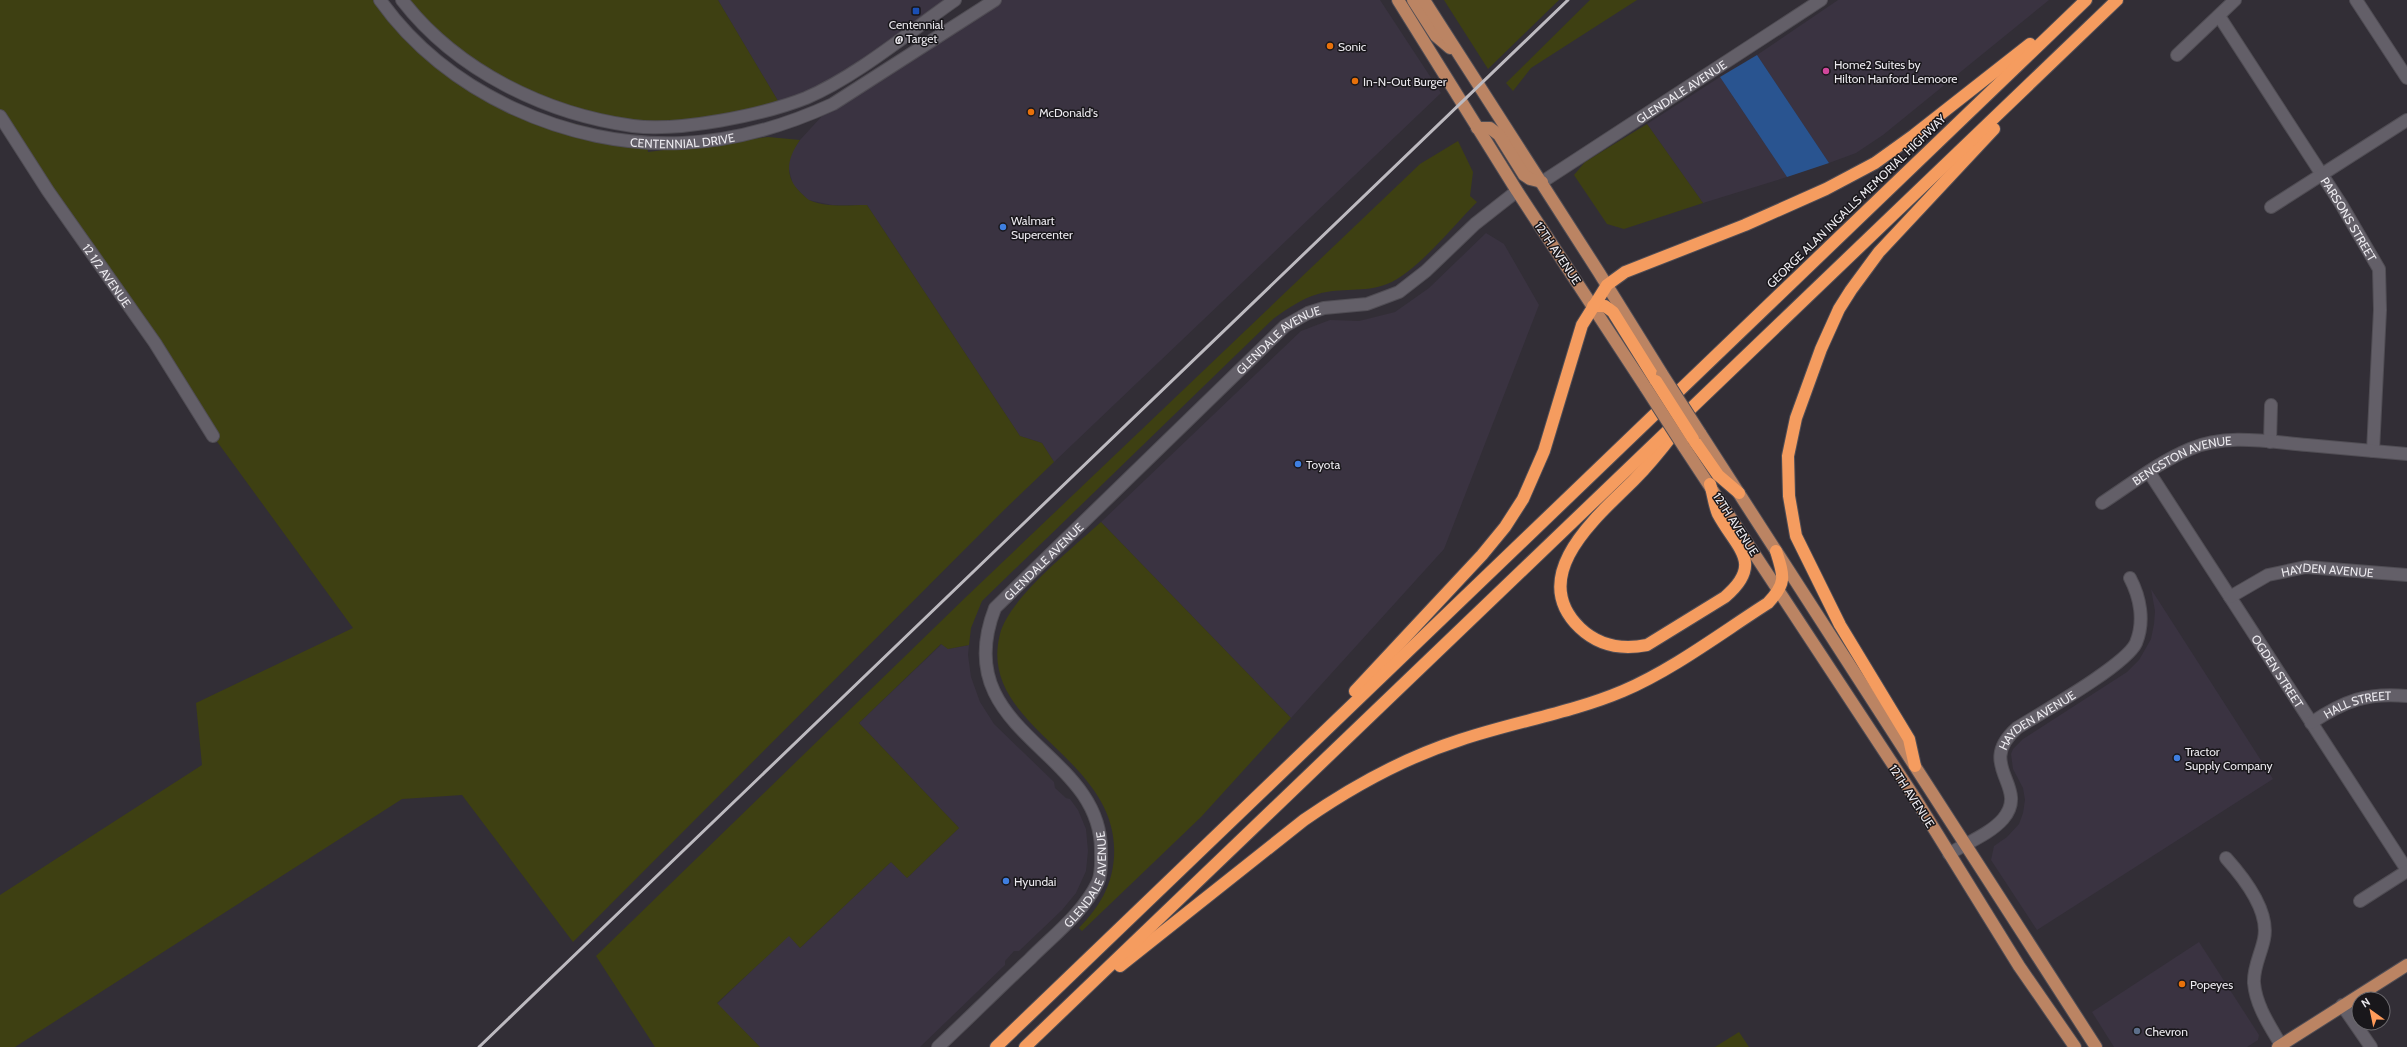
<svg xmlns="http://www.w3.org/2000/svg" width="2407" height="1047" font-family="Cabin,sans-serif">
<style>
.built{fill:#3a3341}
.green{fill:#3e4012}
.water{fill:#295490}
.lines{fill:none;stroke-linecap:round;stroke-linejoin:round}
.minor-casing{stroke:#504d54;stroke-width:14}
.major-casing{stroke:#504d54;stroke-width:14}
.highway-casing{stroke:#504d54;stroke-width:14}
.minor{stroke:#635f68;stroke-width:12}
.major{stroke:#bb8463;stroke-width:12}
.highway{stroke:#f59c5f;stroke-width:12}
.rail{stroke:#bdbac0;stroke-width:3}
.major-bridge-casing{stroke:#504d54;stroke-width:14;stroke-linecap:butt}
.highway-bridge-casing{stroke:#504d54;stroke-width:14;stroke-linecap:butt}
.major-bridge{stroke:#bb8463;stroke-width:12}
.highway-bridge{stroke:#f59c5f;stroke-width:12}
.transit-dot{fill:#1a4fb4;stroke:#19171b;stroke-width:1.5}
.food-dot{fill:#e8710a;stroke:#19171b;stroke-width:1.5}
.hotel-dot{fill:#d1479c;stroke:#19171b;stroke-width:1.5}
.shop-dot{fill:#3f7fe0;stroke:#19171b;stroke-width:1.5}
.service-dot{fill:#5c6f8a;stroke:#19171b;stroke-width:1.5}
.labels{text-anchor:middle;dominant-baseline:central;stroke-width:3;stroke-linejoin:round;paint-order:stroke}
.poi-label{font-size:12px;fill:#ebe9ee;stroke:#19171b;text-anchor:start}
.street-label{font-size:12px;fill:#ebe9ee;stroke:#19171b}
</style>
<rect width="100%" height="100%" fill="#322e36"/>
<!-- built -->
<g class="built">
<polygon points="718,0 955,0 842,79 781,106"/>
<polygon points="995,0 1380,0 1441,93 1054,462 1042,443 1020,436 867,205 832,205 808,200 793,185 788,166 791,152 800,140 833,104"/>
<polygon points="1838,0 2049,0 1883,135 1856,153 1829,163 1757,55"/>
<polygon points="1720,77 1787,177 1703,203 1647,124"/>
<polygon points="1486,233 1504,244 1539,305 1444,549 1291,718 1101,522 1301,331 1330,320 1359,321 1395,312 1429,288"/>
<polygon points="2151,589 2273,779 2037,930 1991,860 1994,846 2007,837 2019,824 2023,813 2025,800 2023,788 2013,769 2011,754 2013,749 2023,739 2127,672 2139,660 2151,639 2154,624 2155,611"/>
<polygon points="942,644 948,649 969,645 968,655 971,677 980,702 994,724 1054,782 1055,788 1066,798 1070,799 1078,810 1086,829 1088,851 1086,871 1076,893 1062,910 1019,951 1014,951 1005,961 1005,965 920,1047 760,1047 717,1004 789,935 800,948 891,862 907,878 959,828 859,723"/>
<polygon points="2199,942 2259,1035 2258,1040 2247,1047 2114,1047 2092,1012"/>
</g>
<!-- green -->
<g class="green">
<path d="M0 0H380L429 54 512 107 647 143 648 152 768 137 800 140C788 157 783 175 800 192 802 194 806 198 809 200 826 208 849 205 867 205L1020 436 1042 443 1054 462 1004 510 573 942 462 795 402 799 15 1047H0V895L202 765 196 703 353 628 213 436 0 116Z"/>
<polygon points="402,0 718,0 781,106 688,125 584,117 477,67"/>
<polygon points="1444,0 1559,0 1488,69"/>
<polygon points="1590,0 1637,0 1531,68 1513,91 1506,83"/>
<polygon points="1647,124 1703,203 1624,229 1607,224 1574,175 1585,162"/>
<path d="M1458 141 1473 172 1470 196 1477 202C1454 225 1416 273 1387 284 1364 293 1341 287 1318 294 1301 299 1287 309 1273 319L982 601 971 628 969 645 948 649 941 644 859 723 959 828 907 878 891 862 800 948 789 936 717 1003 760 1047H655L596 956 966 597 1420 164Z"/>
<path d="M1101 522 1291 718 1201 817 1082 931 1079 928C1099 907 1112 887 1114 857 1120 755 976 728 1000 634 1009 598 1073 548 1101 522Z"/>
<polygon points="1739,1032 1749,1047 1715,1047"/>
</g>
<!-- water -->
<polygon class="water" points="1757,55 1829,163 1787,177 1720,77"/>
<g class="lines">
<defs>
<g id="minor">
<path id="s1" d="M380 0C446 93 569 148 682 143 734 141 787 125 833 104L995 0"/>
<path d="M402 0C457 71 546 114 633 126 679 132 763 115 806 98 857 76 909 32 955 0"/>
<polyline points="2356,0 2407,78"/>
<path id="s2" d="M2219 16 2341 204 2379 269 2380 310 2373 451"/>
<polyline points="2177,55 2235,0"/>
<path id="s3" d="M0 116 48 191 155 343 213 436"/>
<path id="s4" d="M1542 182 1821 0"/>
<polyline points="2271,207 2407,120"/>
<polyline points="2270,442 2271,405"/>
<path id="s5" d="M2149 472 2407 870"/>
<path id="s6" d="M2102 503C2131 484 2159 462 2190 449 2226 433 2270 442 2307 445 2341 448 2374 451 2407 454"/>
<path id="s7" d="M2230 597 2268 575 2306 567 2407 575"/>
<path id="s8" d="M2311 723C2344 701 2367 692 2407 696"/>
<path id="s9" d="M1949 854C1966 843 1990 834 2003 819 2031 786 1974 766 2017 728 2041 713 2126 665 2136 643 2145 621 2140 597 2130 578"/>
<path d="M2226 858C2244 878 2270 911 2264 939 2261 954 2253 968 2254 983 2256 1006 2270 1026 2281 1045"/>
<polyline points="2360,901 2407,871"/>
<polyline points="2342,1005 2371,1047"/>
<path id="s10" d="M938 1047C969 1018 999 988 1030 959 1054 935 1083 913 1098 882 1102 873 1101 861 1101 852 1103 749 946 734 995 608L1285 326 1308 313 1324 308 1367 304 1399 292 1426 271 1475 224 1517 191"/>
</g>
<g id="major">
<polyline points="1398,0 1517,191 1646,388"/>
<polyline points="1413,0 1436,36 1450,48"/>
<polyline points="1424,0 1598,271 1662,374"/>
<polyline points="1477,128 1490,128 1499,135 1524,175 1530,179 1542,182"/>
<polyline points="1700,433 2096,1047"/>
<polyline points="1684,447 1915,798 2019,966 2075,1047"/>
<polyline points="2278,1047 2407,965"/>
</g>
<g id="highway">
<polyline points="1593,306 1605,306 1613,312 1656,381"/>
<path d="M1674 433C1661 450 1649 465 1634 480 1599 515 1525 575 1580 628 1599 646 1622 650 1647 645L1725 597C1765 563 1736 548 1718 514 1714 505 1713 493 1710 484"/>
<polyline points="1693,439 1718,475 1739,493"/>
<polyline points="1355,691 1482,555 1505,527 1523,499 1544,451 1582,325 1607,285 1625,272 1745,225 1826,189 1875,163 1914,135 2030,44"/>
<polyline points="1915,766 1909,739 1840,625 1796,536 1789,496 1788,456 1796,418 1821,349 1839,309 1851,290 1879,252 1994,129"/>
<path d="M1120 966 1304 820C1353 786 1404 758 1460 740 1513 722 1571 713 1623 691 1674 669 1721 633 1768 603 1787 583 1784 576 1776 551"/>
<polyline points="996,1047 2086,0"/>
<polyline points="1025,1047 2117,0"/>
</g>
</defs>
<!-- minor casing -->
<use href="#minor" class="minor-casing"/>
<!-- major casing -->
<use href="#major" class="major-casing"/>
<!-- highway casing -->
<use href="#highway" class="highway-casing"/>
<!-- minor -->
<use href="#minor" class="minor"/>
<!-- major -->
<use href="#major" class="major"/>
<!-- highway -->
<use href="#highway" class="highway"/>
<!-- rail -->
<polyline class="rail" points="479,1047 1568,0"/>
<defs>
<g id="major-bridge">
<polyline points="1662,374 1700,433"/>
<polyline points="1646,388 1684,447"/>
</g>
<polyline id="highway-bridge" points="1656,381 1693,439"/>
</defs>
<!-- major-bridge casing -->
<use href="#major-bridge" class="major-bridge-casing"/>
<!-- highway-bridge casing -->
<use href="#highway-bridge" class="highway-bridge-casing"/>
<!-- major-bridge -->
<use href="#major-bridge" class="major-bridge"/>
<!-- highway-bridge -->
<use href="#highway-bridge" class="highway-bridge"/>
</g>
<!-- markers -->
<rect class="transit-dot" x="912" y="7" width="8" height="8" rx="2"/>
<g class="food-dot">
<circle cx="1330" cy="46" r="4"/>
<circle cx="1355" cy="81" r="4"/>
<circle cx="1031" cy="112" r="4"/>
<circle cx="2182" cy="984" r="4"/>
</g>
<circle class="hotel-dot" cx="1826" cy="71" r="4"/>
<g class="shop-dot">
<circle cx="1003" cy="227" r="4"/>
<circle cx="1298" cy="464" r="4"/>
<circle cx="2177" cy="758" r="4"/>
<circle cx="1006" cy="881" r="4"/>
</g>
<circle class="service-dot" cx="2137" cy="1031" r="4"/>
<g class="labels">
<!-- poi labels -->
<g class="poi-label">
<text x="916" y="24" text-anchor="middle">Centennial<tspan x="916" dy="14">@ Target</tspan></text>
<text x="1338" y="46">Sonic</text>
<text x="1834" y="64">Home2 Suites by<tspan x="1834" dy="14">Hilton Hanford Lemoore</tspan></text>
<text x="1363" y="81">In-N-Out Burger</text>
<text x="1039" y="112">McDonald's</text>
<text x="1011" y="220">Walmart<tspan x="1011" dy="14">Supercenter</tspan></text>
<text x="1306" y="464">Toyota</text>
<text x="2185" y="751">Tractor<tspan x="2185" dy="14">Supply Company</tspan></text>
<text x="1014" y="881">Hyundai</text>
<text x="2190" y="984">Popeyes</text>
<text x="2145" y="1031">Chevron</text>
</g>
<!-- street labels -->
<g class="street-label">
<text stroke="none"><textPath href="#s4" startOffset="166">GLENDALE AVENUE</textPath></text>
<text stroke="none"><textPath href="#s1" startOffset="348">CENTENNIAL DRIVE</textPath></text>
<text transform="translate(1856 201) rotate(-44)">GEORGE ALAN INGALLS MEMORIAL HIGHWAY</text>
<text stroke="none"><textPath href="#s2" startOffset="241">PARSONS STREET</textPath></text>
<text transform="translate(1558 253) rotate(56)">12TH AVENUE</text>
<text stroke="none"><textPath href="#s3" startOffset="192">12 1/2 AVENUE</textPath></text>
<text stroke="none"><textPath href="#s10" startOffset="936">GLENDALE AVENUE</textPath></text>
<text stroke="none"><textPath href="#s6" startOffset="92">BENGSTON AVENUE</textPath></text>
<text transform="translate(1736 524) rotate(57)">12TH AVENUE</text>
<text stroke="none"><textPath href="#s10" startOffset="612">GLENDALE AVENUE</textPath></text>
<text stroke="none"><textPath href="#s7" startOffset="104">HAYDEN AVENUE</textPath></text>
<text stroke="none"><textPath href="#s5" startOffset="237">OGDEN STREET</textPath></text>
<text stroke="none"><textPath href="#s8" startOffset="51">HALL STREET</textPath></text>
<text stroke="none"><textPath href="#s9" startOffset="185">HAYDEN AVENUE</textPath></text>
<text transform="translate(1912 796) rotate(57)">12TH AVENUE</text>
<text stroke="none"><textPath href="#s10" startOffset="229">GLENDALE AVENUE</textPath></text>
</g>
</g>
<!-- north arrow -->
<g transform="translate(2371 1011) rotate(327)"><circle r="19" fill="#19171b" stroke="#6d6b6f"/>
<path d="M0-3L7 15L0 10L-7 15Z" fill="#ff9b5a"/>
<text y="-6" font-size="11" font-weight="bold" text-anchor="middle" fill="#ebe9ee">N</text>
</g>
</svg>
